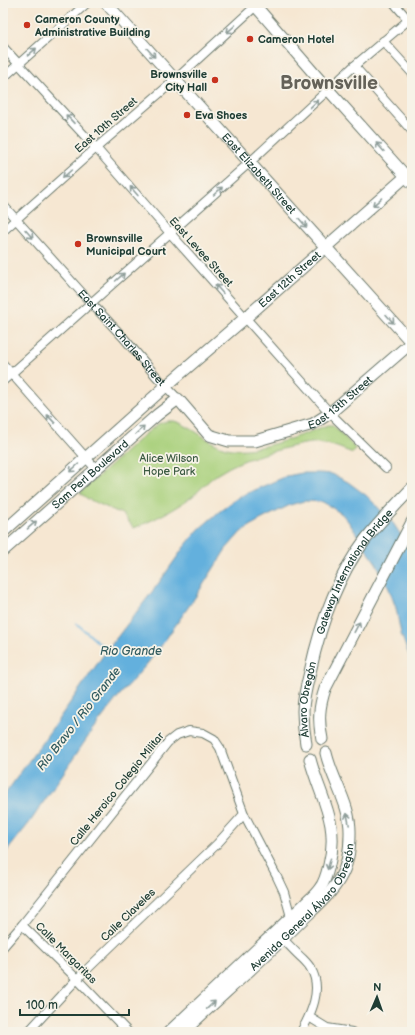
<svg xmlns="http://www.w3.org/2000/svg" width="415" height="1035" font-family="'Balsamiq Sans',sans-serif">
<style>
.green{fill:#a9d07b;stroke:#648658}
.water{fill:#63b0dd;stroke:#417688}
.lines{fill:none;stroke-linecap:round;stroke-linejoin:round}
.stream{stroke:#63b0dd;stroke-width:2}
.minor-casing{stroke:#6a786b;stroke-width:10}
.major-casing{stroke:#6a786b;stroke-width:13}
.minor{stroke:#fff;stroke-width:8}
.major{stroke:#fff;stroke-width:11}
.oneway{stroke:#8f9e9a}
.poi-dot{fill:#c8321e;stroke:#f7f3e8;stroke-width:1.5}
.labels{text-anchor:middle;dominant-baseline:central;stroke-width:3.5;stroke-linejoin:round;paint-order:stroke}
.poi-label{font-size:11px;font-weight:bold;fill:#1f3d34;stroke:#f7f3e8;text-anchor:start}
.street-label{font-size:11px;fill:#1f3d34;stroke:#f7f3e8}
.park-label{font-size:11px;fill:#3b5a42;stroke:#f7f3e8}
.water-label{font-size:12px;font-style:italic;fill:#305a5e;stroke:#f7f3e8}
.town-label{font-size:19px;font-weight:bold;fill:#646259;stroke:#f7f3e8}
</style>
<rect width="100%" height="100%" fill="#f7f3e8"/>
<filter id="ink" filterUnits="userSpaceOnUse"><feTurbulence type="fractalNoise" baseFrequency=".025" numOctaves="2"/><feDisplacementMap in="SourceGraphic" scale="8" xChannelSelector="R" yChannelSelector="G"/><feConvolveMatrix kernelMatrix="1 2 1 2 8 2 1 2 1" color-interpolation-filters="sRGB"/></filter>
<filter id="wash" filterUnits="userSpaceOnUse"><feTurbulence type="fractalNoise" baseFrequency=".012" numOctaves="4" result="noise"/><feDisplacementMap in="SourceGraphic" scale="16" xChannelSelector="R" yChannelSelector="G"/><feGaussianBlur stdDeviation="0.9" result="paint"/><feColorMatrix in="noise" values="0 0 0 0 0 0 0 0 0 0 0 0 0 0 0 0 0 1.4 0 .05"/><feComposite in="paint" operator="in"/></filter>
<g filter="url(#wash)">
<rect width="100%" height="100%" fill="#f6e7d2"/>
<!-- green -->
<path class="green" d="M167 421H174L180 423C194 429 206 440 220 446 248 458 300 435 328 425H333L355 448 353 453C342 449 331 444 320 443 310 442 300 445 290 447 267 453 241 459 221 472 210 478 202 488 193 496 175 509 154 520 134 528L122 514 88 499 80 493 144 435 158 424Z"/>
<!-- water -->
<polygon class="water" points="302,473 319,473 332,474 348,482 367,496 393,523 412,552 412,663 401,634 396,608 388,586 376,563 367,550 348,521 342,514 323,502 304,501 290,505 258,521 241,532 226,549 196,596 161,646 147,664 118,697 92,731 30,822 3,856 3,797 53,727 102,657 158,584 184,547 199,529 220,511 236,499 254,490 287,476"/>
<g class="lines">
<!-- stream -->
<polyline class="stream" points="76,623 108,651"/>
</g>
</g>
<g filter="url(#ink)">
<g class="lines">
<defs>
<g id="minor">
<polyline points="394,3 411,23"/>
<polyline points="383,41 412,73"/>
<polyline points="3,47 96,148 170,233 330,413 386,468"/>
<polyline points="354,66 412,131"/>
<polyline points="3,78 87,3"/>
<path id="s1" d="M3 205 91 303 123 337 156 376 178 399"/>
<polyline points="3,231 96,148 175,80 259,3"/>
<polyline points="3,364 96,469"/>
<polyline points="3,381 249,163 354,66 412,17"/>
<polyline points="22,925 77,979 128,1032"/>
<path d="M283 939C290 946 296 953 303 959 306 962 309 965 311 969 323 989 311 1014 301 1032"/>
<polyline points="3,947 22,925 168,742 177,735 189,731 203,733 214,739 220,748 244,814 277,877 284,892 291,917"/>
<polyline points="309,1017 327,1028 352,1032"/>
<polyline points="28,1032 77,979 217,844 244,814"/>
</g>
<g id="major">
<path id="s2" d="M106 3 412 343"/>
<polyline points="253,3 324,85 412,183"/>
<path id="s3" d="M3 532 166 386 251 313 412 171"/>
<path id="s4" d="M3 551 157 415 178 399 209 435 229 441H255L313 424 330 413 412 342"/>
<path d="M322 739C318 720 319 707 325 689L412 522"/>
<path id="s5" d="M306 744C304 733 303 722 303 711 303 698 307 684 310 672 320 626 336 578 365 540 379 522 396 505 412 488"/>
<path d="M169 1032 305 904C310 899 316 894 320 888 325 882 327 873 329 865 340 822 320 798 310 759"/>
<path id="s6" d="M183 1032C221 996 261 961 298 924 312 910 330 896 340 878 348 865 350 848 350 834 351 805 332 780 326 753"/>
</g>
</defs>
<!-- minor casing -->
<use href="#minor" class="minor-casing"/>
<!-- major casing -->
<use href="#major" class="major-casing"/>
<!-- minor -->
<use href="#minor" class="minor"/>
<!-- major -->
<use href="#major" class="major"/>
</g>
<!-- one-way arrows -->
<defs><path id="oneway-shaft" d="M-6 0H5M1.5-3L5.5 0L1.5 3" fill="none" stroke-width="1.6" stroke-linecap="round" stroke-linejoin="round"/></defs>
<g class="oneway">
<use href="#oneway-shaft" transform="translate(231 29) rotate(138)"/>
<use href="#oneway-shaft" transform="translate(32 52) rotate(-41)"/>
<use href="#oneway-shaft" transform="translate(151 53) rotate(48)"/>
<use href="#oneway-shaft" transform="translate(314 104) rotate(-43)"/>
<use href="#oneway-shaft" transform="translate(70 119) rotate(-133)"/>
<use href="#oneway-shaft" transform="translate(380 147) rotate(-132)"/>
<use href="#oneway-shaft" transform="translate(67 174) rotate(138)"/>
<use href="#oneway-shaft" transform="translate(134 191) rotate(-131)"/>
<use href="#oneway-shaft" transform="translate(218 191) rotate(-42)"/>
<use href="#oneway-shaft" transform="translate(377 202) rotate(139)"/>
<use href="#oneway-shaft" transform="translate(303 223) rotate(48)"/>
<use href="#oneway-shaft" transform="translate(29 234) rotate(48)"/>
<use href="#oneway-shaft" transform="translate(120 277) rotate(-42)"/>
<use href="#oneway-shaft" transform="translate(219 289) rotate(-132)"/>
<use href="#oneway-shaft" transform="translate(390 319) rotate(48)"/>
<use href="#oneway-shaft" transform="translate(51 419) rotate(-133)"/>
<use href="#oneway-shaft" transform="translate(140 430) rotate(-42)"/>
<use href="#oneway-shaft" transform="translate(74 468) rotate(138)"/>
<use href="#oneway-shaft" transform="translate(32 525) rotate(-41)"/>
<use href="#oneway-shaft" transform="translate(357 627) rotate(-62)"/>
<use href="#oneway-shaft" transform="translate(348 819) rotate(-101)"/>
<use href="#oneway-shaft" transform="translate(329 864) rotate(105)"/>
<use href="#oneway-shaft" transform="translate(211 1005) rotate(-43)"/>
</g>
</g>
<!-- markers -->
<g class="poi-dot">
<circle cx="27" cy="25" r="4"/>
<circle cx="250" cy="39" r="4"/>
<circle cx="215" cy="80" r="4"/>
<circle cx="187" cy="115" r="4"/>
<circle cx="78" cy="244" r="4"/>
</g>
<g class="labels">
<!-- poi labels -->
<g class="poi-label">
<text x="35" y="19">Cameron County<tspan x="35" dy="13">Administrative Building</tspan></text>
<text x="258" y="39">Cameron Hotel</text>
<text x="207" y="74" text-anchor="end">Brownsville<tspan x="207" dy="13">City Hall</tspan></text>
<text x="195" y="115">Eva Shoes</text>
<text x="86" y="238">Brownsville<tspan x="86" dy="13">Municipal Court</tspan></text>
</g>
<!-- street labels -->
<g class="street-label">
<text transform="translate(106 125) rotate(-41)">East 10th Street</text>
<text stroke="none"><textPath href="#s2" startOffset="229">East Elizabeth Street</textPath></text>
<text transform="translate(201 252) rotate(48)">East Levee Street</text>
<text stroke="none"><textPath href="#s3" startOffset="382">East 12th Street</textPath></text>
<text stroke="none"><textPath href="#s1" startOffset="178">East Saint Charles Street</textPath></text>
<text stroke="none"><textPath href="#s4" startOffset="421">East 13th Street</textPath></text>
<text stroke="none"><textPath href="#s4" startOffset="116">Sam Perl Boulevard</textPath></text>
<text stroke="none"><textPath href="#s5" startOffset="184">Gateway International Bridge</textPath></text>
<text stroke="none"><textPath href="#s5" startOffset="45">Álvaro Obregón</textPath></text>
<text transform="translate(117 789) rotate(-51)">Calle Heroico Colegio Militar</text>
<text stroke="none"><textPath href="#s6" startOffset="175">Avenida General Álvaro Obregón</textPath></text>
<text transform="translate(128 915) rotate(-44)">Calle Claveles</text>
<text transform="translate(66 953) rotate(45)">Calle Margaritas</text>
</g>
<!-- park labels -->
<g class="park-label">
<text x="169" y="458">Alice Wilson<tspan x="169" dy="13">Hope Park</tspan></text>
</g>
<!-- water labels -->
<g class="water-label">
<text x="131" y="651">Rio Grande</text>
<text transform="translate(79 719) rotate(-52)">Río Bravo / Rio Grande</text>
</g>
<!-- town labels -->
<g class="town-label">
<text x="329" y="83">Brownsville</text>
</g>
</g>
<!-- margin -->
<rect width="415" height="1035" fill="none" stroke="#f7f3e8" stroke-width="16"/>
<!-- north arrow -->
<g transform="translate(377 997) rotate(2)" stroke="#f7f3e8" stroke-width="3" paint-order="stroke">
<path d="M0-3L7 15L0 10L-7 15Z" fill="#1f3d34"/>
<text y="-6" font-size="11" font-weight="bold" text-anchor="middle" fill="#1f3d34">N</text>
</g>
<!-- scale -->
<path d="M20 1009v6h109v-6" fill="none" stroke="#1f3d34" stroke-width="2"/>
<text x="26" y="1009" font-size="12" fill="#1f3d34" stroke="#f7f3e8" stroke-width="3" paint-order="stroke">100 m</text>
</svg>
